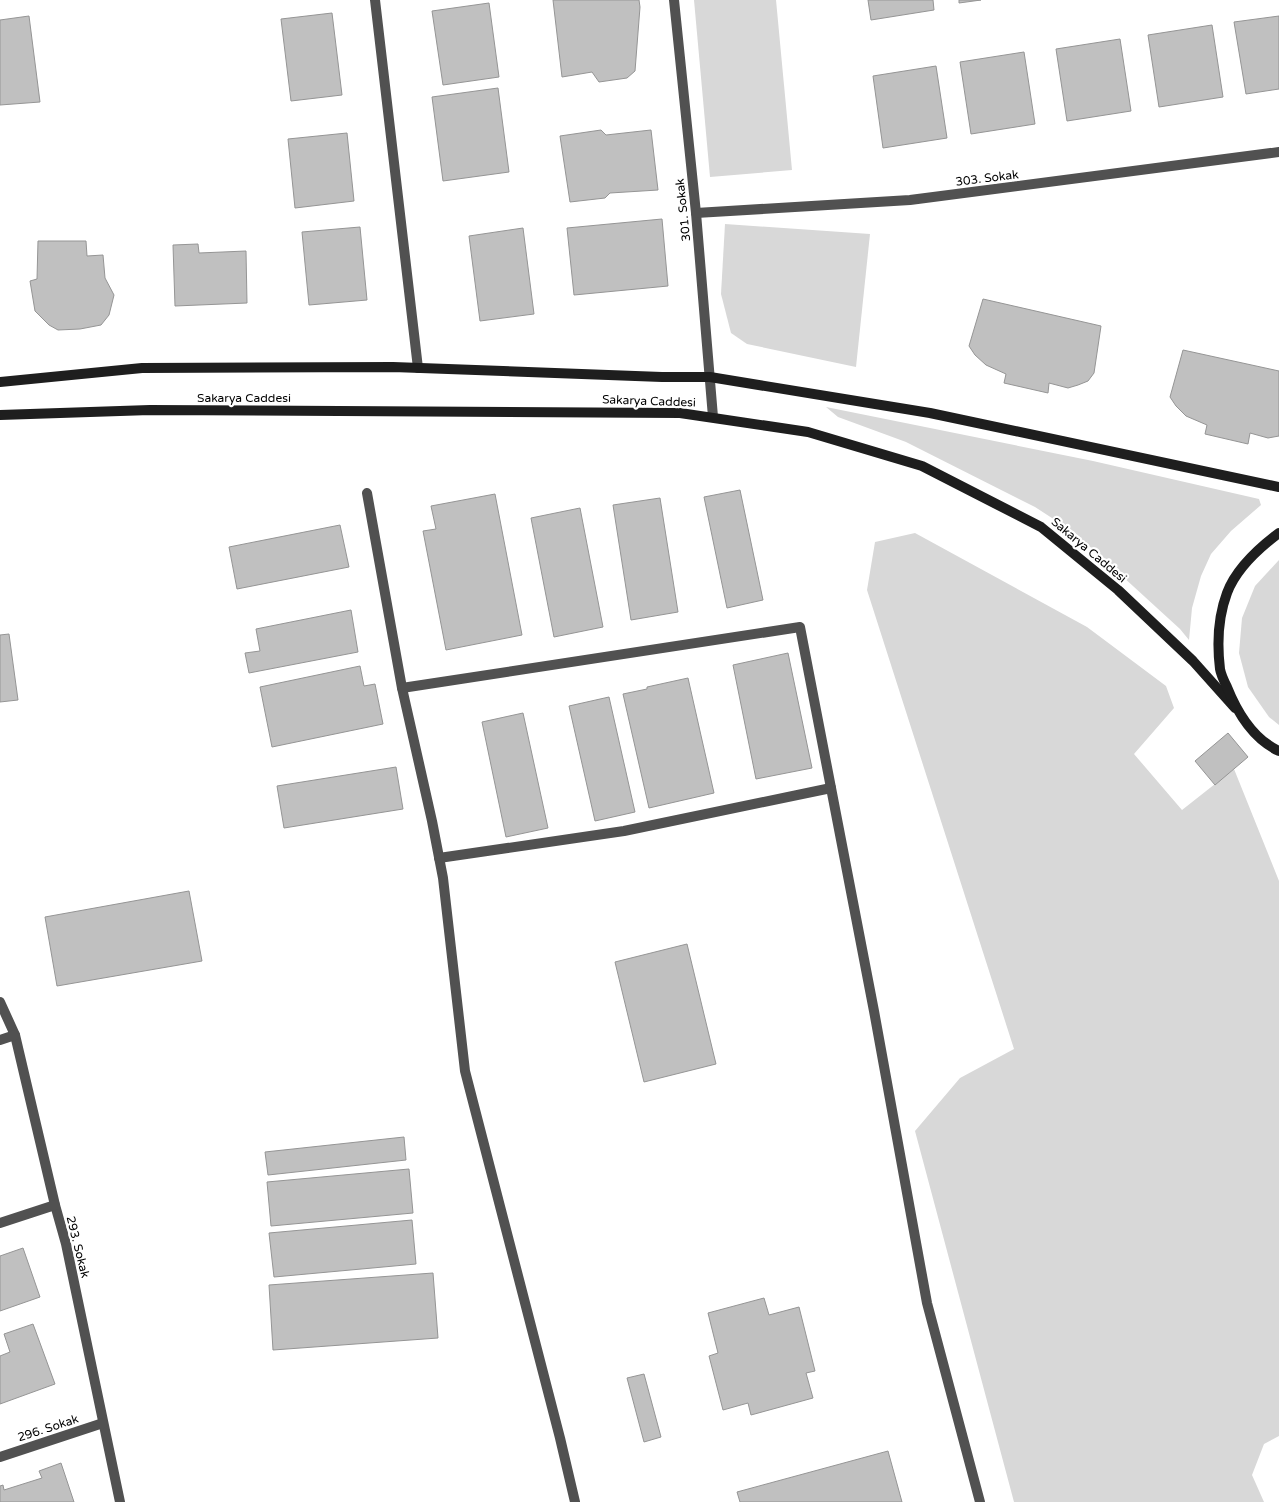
<svg xmlns="http://www.w3.org/2000/svg" width="1279" height="1502" font-family="'Varela Round',sans-serif">
<style>
.green{fill:#d8d8d8}
.building{fill:#c0c0c0;stroke:#959595}
.lines{fill:none;stroke-linecap:round;stroke-linejoin:round}
.street{stroke:#515151;stroke-width:10}
.secondary{stroke:#1e1e1e;stroke-width:10}
.labels{text-anchor:middle;dominant-baseline:central;stroke-width:4.5;stroke-linejoin:round;paint-order:stroke}
.street-label{font-size:12px;fill:#000;stroke:#fff}
</style>
<rect width="100%" height="100%" fill="#fff"/>
<!-- green -->
<g class="green">
<polygon points="694,0 776,0 792,170 710,177"/>
<polygon points="725,224 870,234 856,367 747,344 731,333 721,294"/>
<polygon points="826,407 1093,461 1259,499 1261,505 1231,531 1211,554 1201,576 1192,608 1189,640 1180,629 1075,533 1035,507 906,442 838,417"/>
<polygon points="915,533 1087,627 1166,686 1174,708 1134,754 1182,810 1234,769 1279,881 1279,1436 1264,1444 1252,1475 1264,1502 1014,1502 915,1131 960,1078 1014,1049 867,590 875,542"/>
<polygon points="1279,560 1279,725 1269,717 1248,687 1239,653 1242,618 1255,586"/>
</g>
<!-- building -->
<g class="building">
<polygon points="553,0 639,0 640,7 635,71 627,78 599,82 592,72 562,77"/>
<polygon points="868,0 933,0 934,10 871,20"/>
<polygon points="959,0 981,0 959,3"/>
<polygon points="489,3 499,77 443,85 432,11"/>
<polygon points="332,13 342,95 291,101 281,19"/>
<polygon points="29,16 40,102 0,105 0,20"/>
<polygon points="1279,16 1279,89 1246,94 1234,22"/>
<polygon points="1212,25 1223,97 1159,107 1148,35"/>
<polygon points="1120,39 1131,111 1067,121 1056,49"/>
<polygon points="1024,52 1035,124 971,134 960,62"/>
<polygon points="936,66 947,138 883,148 873,76"/>
<polygon points="498,88 509,172 443,181 432,97"/>
<polygon points="601,130 606,135 651,130 658,190 610,193 605,198 570,202 560,136"/>
<polygon points="347,133 354,201 295,208 288,139"/>
<polygon points="662,219 668,286 574,295 567,228"/>
<polygon points="360,227 367,300 309,305 302,232"/>
<polygon points="523,228 534,314 480,321 469,236"/>
<polygon points="38,241 86,241 87,256 103,255 105,278 114,295 109,315 101,325 80,329 58,330 49,325 35,311 30,281 37,279"/>
<polygon points="198,244 199,253 246,251 247,303 175,306 173,245"/>
<polygon points="983,299 1101,326 1094,373 1088,381 1078,385 1068,388 1049,383 1048,393 1004,383 1006,374 986,365 975,355 969,346"/>
<polygon points="1183,350 1279,371 1279,436 1268,438 1250,433 1248,444 1205,434 1207,425 1186,416 1176,406 1170,397"/>
<polygon points="740,490 763,600 727,608 704,497"/>
<polygon points="495,494 522,635 446,650 423,531 436,529 431,506"/>
<polygon points="660,498 678,612 631,620 613,505"/>
<polygon points="580,508 603,627 554,637 531,518"/>
<polygon points="340,525 349,567 237,589 229,547"/>
<polygon points="351,610 358,652 249,673 245,653 260,651 256,629"/>
<polygon points="9,634 18,700 0,702 0,635"/>
<polygon points="788,653 812,768 756,779 733,665"/>
<polygon points="360,666 364,686 375,684 383,724 272,747 260,687"/>
<polygon points="688,678 714,793 649,808 623,694 647,689 647,687"/>
<polygon points="609,697 635,812 595,821 569,706"/>
<polygon points="523,713 548,828 506,837 482,722"/>
<polygon points="1228,733 1248,757 1215,785 1195,761"/>
<polygon points="396,767 403,809 284,828 277,786"/>
<polygon points="189,891 202,961 57,986 45,917"/>
<polygon points="687,944 716,1064 644,1082 615,962"/>
<polygon points="404,1137 406,1160 268,1175 265,1152"/>
<polygon points="409,1169 413,1213 271,1226 267,1182"/>
<polygon points="412,1220 416,1264 274,1277 269,1233"/>
<polygon points="23,1248 40,1297 0,1311 0,1256"/>
<polygon points="433,1273 438,1338 273,1350 269,1285"/>
<polygon points="764,1298 769,1315 799,1307 815,1371 806,1373 813,1398 751,1415 748,1403 723,1410 709,1356 718,1353 708,1313"/>
<polygon points="33,1324 55,1384 0,1404 0,1356 10,1352 4,1334"/>
<polygon points="644,1374 661,1437 644,1442 627,1378"/>
<polygon points="888,1451 902,1502 740,1502 737,1492"/>
<polygon points="61,1463 74,1502 0,1502 0,1486 3,1485 4,1490 42,1478 39,1471"/>
</g>
<g class="lines">
<!-- street -->
<g class="street">
<polyline points="375,0 418,368"/>
<polyline points="674,0 696,213 713,417"/>
<polyline points="696,213 910,200 1279,152"/>
<polyline points="367,493 402,688 432,821 443,878 465,1071 560,1438 575,1502"/>
<polyline points="402,688 800,627 874,1011 927,1303 980,1502"/>
<polyline points="439,858 624,831 831,788"/>
<polyline points="0,1002 15,1035 55,1205 66,1244 120,1502"/>
<polyline points="0,1040 15,1035"/>
<polyline points="0,1223 55,1205"/>
<polyline points="0,1457 103,1423"/>
</g>
<!-- secondary -->
<g class="secondary">
<polyline points="0,382 142,368 393,367 662,377 710,377 930,413 1279,487"/>
<polyline points="0,415 150,410 680,413 808,432 922,466 1041,527 1118,590 1193,661 1235,708"/>
<path d="M1279 533C1259 548 1236 569 1227 593 1218 617 1217 644 1220 669 1221 675 1224 681 1227 687 1237 712 1253 739 1279 751"/>
</g>
</g>
<g class="labels">
<!-- street labels -->
<g class="street-label">
<text transform="translate(987 178) rotate(-7)">303. Sokak</text>
<text transform="translate(683 210) rotate(-96)">301. Sokak</text>
<text x="244" y="398">Sakarya Caddesi</text>
<text transform="translate(649 401) rotate(2)">Sakarya Caddesi</text>
<text transform="translate(1089 550) rotate(40)">Sakarya Caddesi</text>
<text transform="translate(78 1247) rotate(76)">293. Sokak</text>
<text transform="translate(48 1428) rotate(-18)">296. Sokak</text>
</g>
</g>
</svg>
